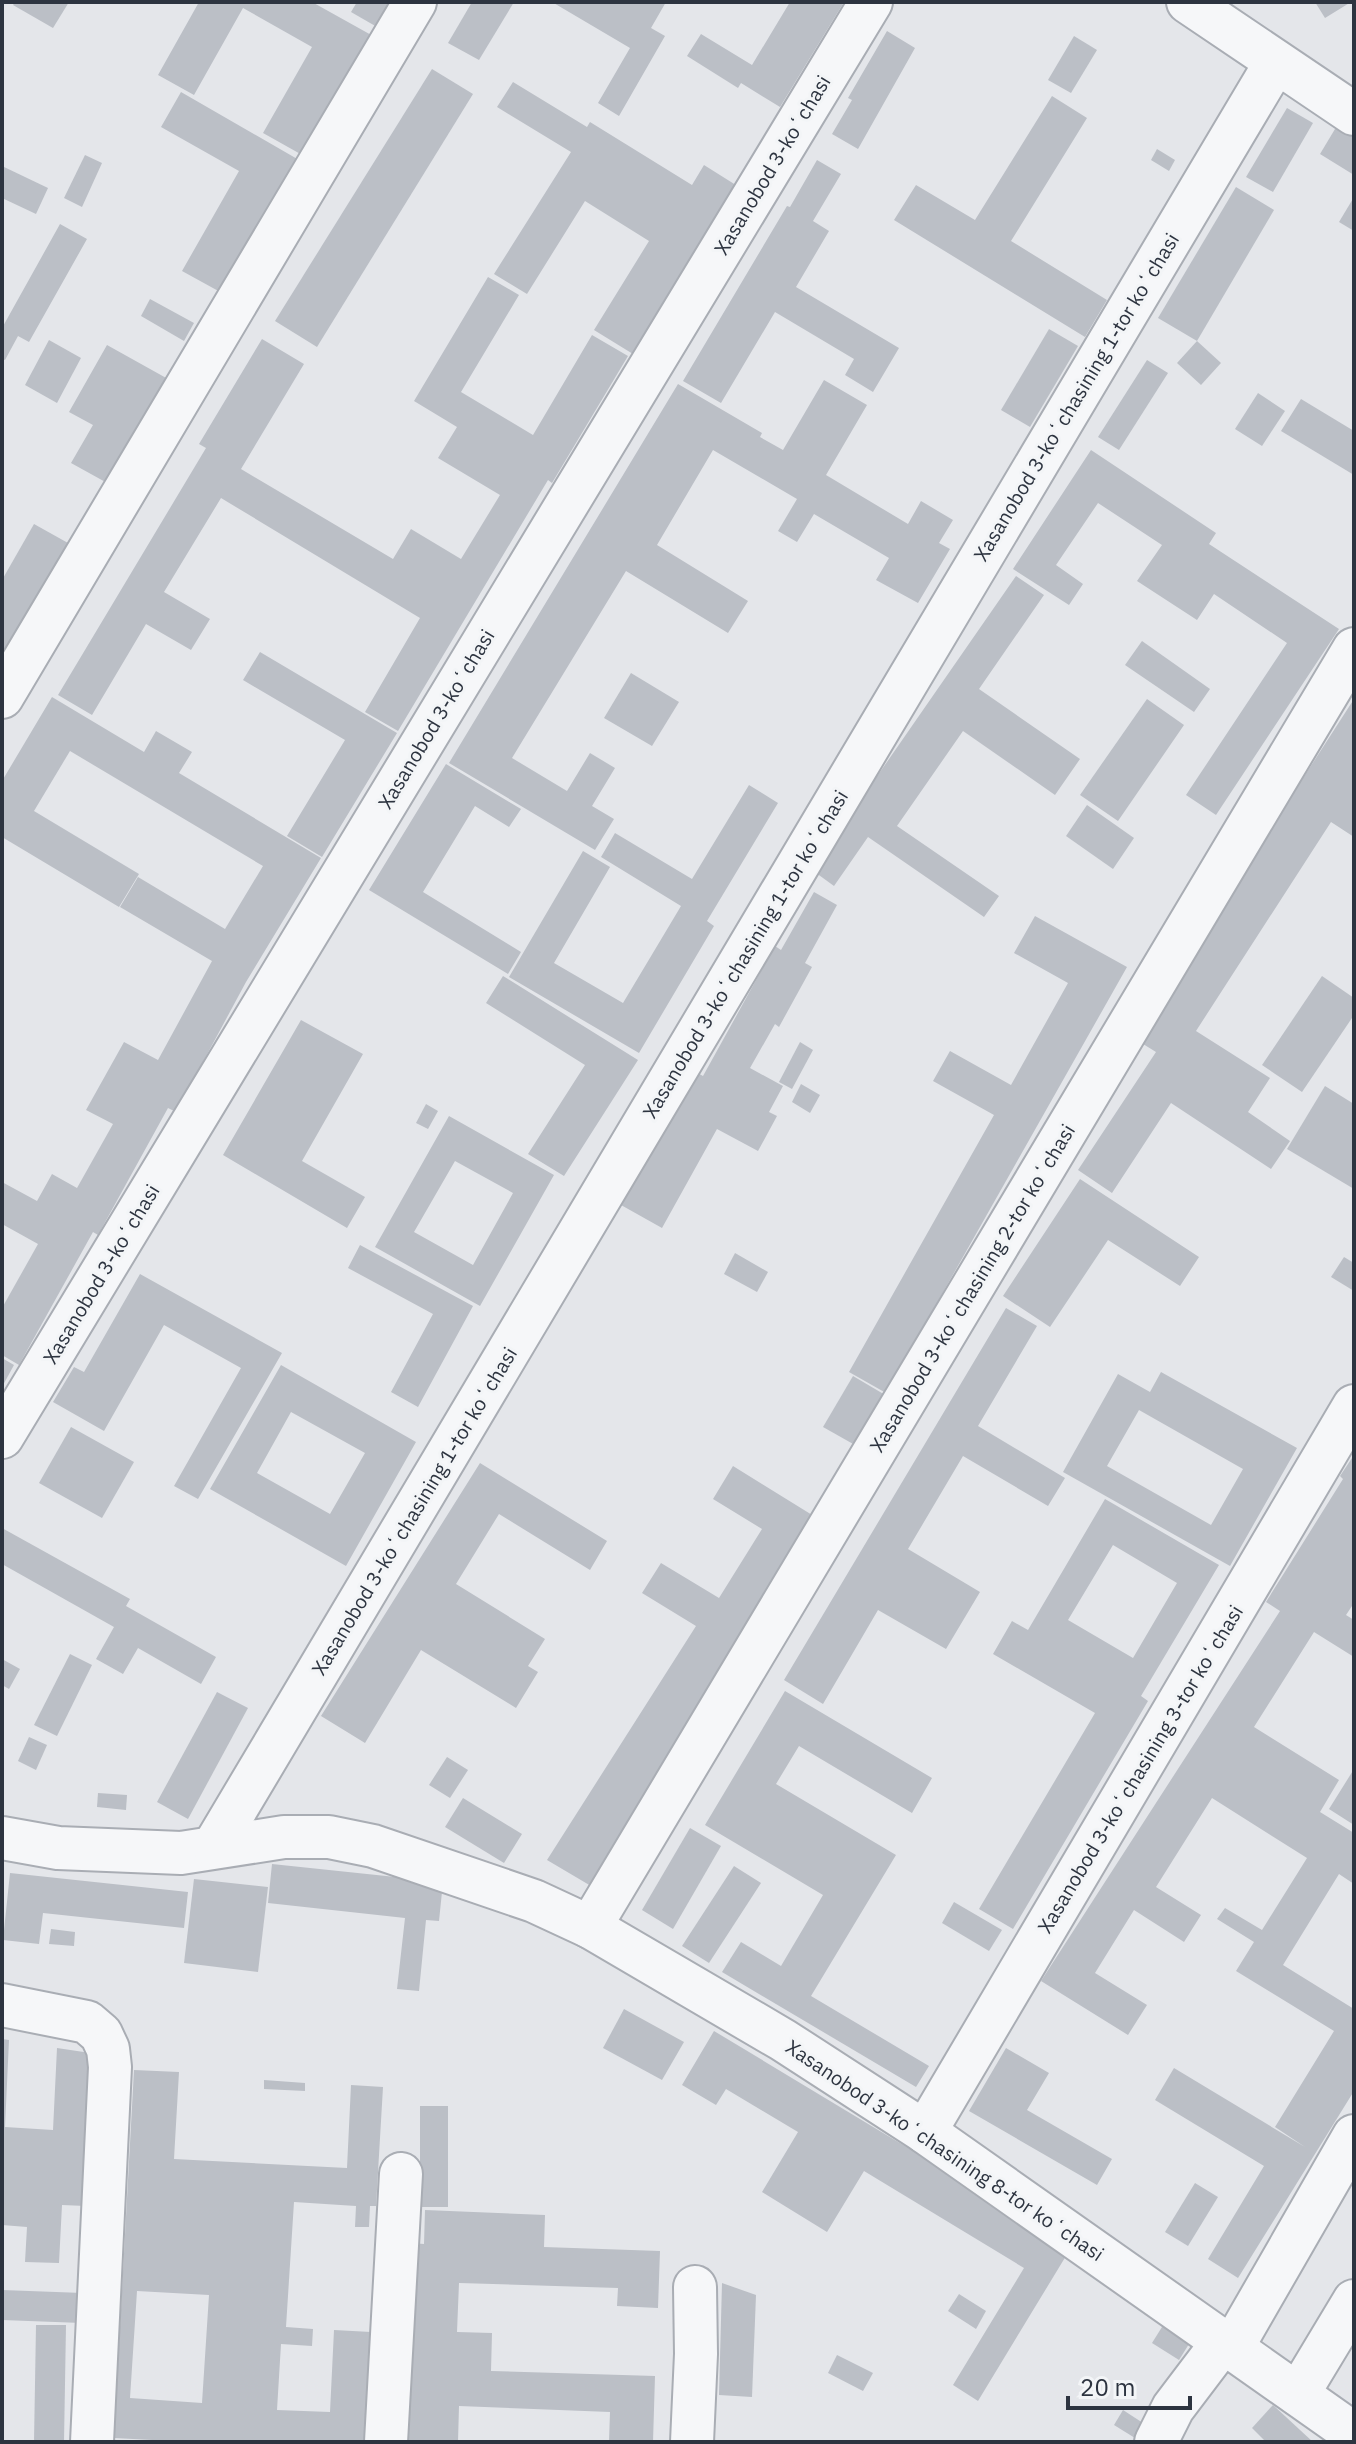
<svg xmlns="http://www.w3.org/2000/svg" width="1356" height="2444" font-family="'IBM Plex Sans',sans-serif">
<style>
.building{fill:#bbbfc6;fill-rule:evenodd}
.lines{fill:none;stroke-linecap:round;stroke-linejoin:round}
.minor-casing{stroke:#a9adb4;stroke-width:46}
.minor{stroke:#f6f7f9;stroke-width:42}
.labels{text-anchor:middle;dominant-baseline:central;stroke-width:6;stroke-linejoin:round;paint-order:stroke}
.street-label{font-size:20px;fill:#2d3440;stroke:#f3f5f7}
</style>
<rect width="100%" height="100%" fill="#e4e6ea"/>
<!-- building -->
<g class="building">
<polygon points="15,2 69,2 53,28 13,5"/>
<polygon points="199,2 312,2 373,36 304,156 263,133 312,47 243,8 194,95 158,75"/>
<polygon points="357,2 392,2 377,27 351,12"/>
<polygon points="472,2 514,2 479,60 448,43"/>
<polygon points="552,2 666,2 651,28 665,36 619,116 598,103 630,48"/>
<polygon points="790,2 844,2 780,107 741,83 738,88 687,56 701,34 752,65"/>
<polygon points="1315,2 1351,2 1325,18"/>
<polygon points="887,31 915,48 858,149 832,134 852,100 848,98"/>
<polygon points="1074,36 1097,50 1071,93 1048,80"/>
<polygon points="432,69 473,94 317,347 275,321"/>
<polygon points="513,82 587,127 590,122 692,185 704,165 739,187 633,354 594,330 649,241 585,201 527,294 494,274 571,152 497,107"/>
<polygon points="181,92 299,160 222,293 182,271 239,171 161,127"/>
<polygon points="1052,96 1087,118 1011,241 1107,300 1085,337 894,220 916,185 975,220"/>
<polygon points="1287,108 1313,123 1273,192 1246,177"/>
<polygon points="1338,124 1354,134 1354,175 1320,154"/>
<polygon points="1157,149 1175,160 1169,171 1151,160"/>
<polygon points="85,155 102,163 82,207 64,198"/>
<polygon points="817,160 841,174 813,221 829,231 796,287 899,348 873,392 845,375 854,359 775,312 721,403 683,381 787,206 790,207"/>
<polygon points="2,166 48,188 36,214 2,198"/>
<polygon points="1236,187 1274,210 1197,341 1158,318"/>
<polygon points="1354,197 1354,231 1339,222"/>
<polygon points="60,224 87,239 29,342 18,336 5,360 2,359 2,328"/>
<polygon points="488,277 519,295 461,392 533,435 592,335 628,356 552,483 548,480 398,731 365,712 420,618 221,498 164,592 210,619 191,650 146,624 92,715 58,695 206,448 199,444 262,339 304,364 241,469 393,559 411,529 461,559 500,495 438,458 457,427 414,401"/>
<polygon points="150,299 194,323 184,341 141,316"/>
<polygon points="1049,329 1078,346 1030,427 1001,410"/>
<polygon points="49,340 81,358 57,403 25,385"/>
<polygon points="1197,341 1221,363 1201,385 1177,363"/>
<polygon points="107,345 168,379 109,484 71,463 93,425 69,412"/>
<polygon points="1147,360 1168,373 1119,450 1098,437"/>
<polygon points="824,380 867,405 826,475 908,524 921,501 953,520 939,543 950,549 918,603 876,580 889,558 814,514 797,542 778,531 797,499 713,450 657,545 748,601 728,633 626,571 512,758 567,791 590,753 615,768 592,806 614,819 595,850 449,763 678,384 762,433 760,437 783,450"/>
<polygon points="1258,393 1285,411 1262,446 1235,429"/>
<polygon points="1301,399 1354,431 1354,475 1281,431"/>
<polygon points="1091,450 1216,533 1209,544 1339,629 1216,815 1186,795 1287,643 1214,594 1197,620 1137,581 1162,545 1098,503 1056,565 1083,584 1069,605 1013,569"/>
<polygon points="34,524 68,543 2,656 2,580"/>
<polygon points="1016,576 1044,595 979,689 1080,759 1055,795 963,731 897,826 999,896 984,917 868,837 834,886 812,870"/>
<polygon points="1142,641 1210,689 1194,712 1125,665"/>
<polygon points="260,652 397,733 322,857 287,836 345,740 243,680"/>
<polygon points="631,673 679,702 652,746 604,718"/>
<polygon points="52,697 144,752 156,731 192,752 179,773 321,858 246,982 176,1112 168,1108 98,1235 93,1232 19,1365 2,1355 2,1308 38,1244 2,1224 2,1182 37,1201 52,1174 77,1188 113,1124 86,1110 124,1042 158,1060 212,961 120,907 138,877 225,929 263,866 70,751 34,811 139,874 119,907 2,837 2,781"/>
<polygon points="1147,699 1184,725 1118,821 1080,795"/>
<polygon points="1354,699 1354,837 1331,822 1196,1031 1270,1078 1248,1112 1290,1141 1271,1169 1171,1103 1112,1193 1078,1170 1156,1052 1135,1039"/>
<polygon points="446,764 521,809 509,827 475,806 423,892 521,952 508,974 369,890"/>
<polygon points="749,785 778,803 707,921 714,926 639,1053 509,977 583,851 610,867 554,963 623,1003 681,906 601,857 615,833 692,879"/>
<polygon points="1087,805 1134,838 1113,869 1066,836"/>
<polygon points="814,892 837,905 805,963 812,967 779,1027 775,1024 750,1068 783,1086 769,1112 777,1116 758,1151 717,1129 662,1228 621,1205 694,1071 703,1076 775,946 781,950"/>
<polygon points="1035,916 1127,967 886,1393 849,1372 994,1115 933,1081 950,1051 1011,1085 1068,983 1014,953"/>
<polygon points="503,976 638,1060 564,1176 528,1154 585,1065 486,1003"/>
<polygon points="1322,976 1354,998 1354,1015 1302,1092 1262,1065"/>
<polygon points="301,1020 363,1054 302,1161 365,1197 347,1228 223,1155"/>
<polygon points="800,1042 813,1050 792,1089 779,1082"/>
<polygon points="801,1084 820,1095 810,1113 792,1102"/>
<polygon points="1325,1086 1354,1104 1354,1189 1287,1149"/>
<polygon points="426,1104 438,1111 428,1129 416,1123"/>
<path d="M449 1116 554 1175 480 1306 375 1247ZM455 1161 513 1193 473 1265 414 1232Z"/>
<polygon points="1080,1179 1199,1257 1180,1286 1108,1240 1050,1327 1003,1296"/>
<polygon points="360,1245 473,1306 418,1407 391,1392 433,1314 348,1268"/>
<polygon points="735,1253 768,1272 757,1292 724,1274"/>
<polygon points="1344,1257 1354,1263 1354,1291 1331,1277"/>
<polygon points="140,1274 282,1353 198,1499 174,1486 241,1368 164,1325 104,1431 53,1402 74,1367 84,1372"/>
<polygon points="1006,1308 1037,1326 978,1426 1065,1478 1048,1506 963,1456 908,1549 980,1592 946,1649 878,1610 823,1704 784,1680"/>
<polygon points="2,1358 14,1365 2,1387"/>
<path d="M281 1365 416 1442 346 1566 210 1489ZM291 1412 365 1453 330 1514 257 1473Z"/>
<path d="M1161 1372 1297 1448 1230 1566 1063 1472 1118 1374 1150 1392ZM1139 1410 1243 1469 1211 1525 1107 1466Z"/>
<polygon points="853,1376 892,1399 862,1449 823,1427"/>
<polygon points="71,1427 134,1462 102,1518 39,1483"/>
<polygon points="1354,1455 1354,1603 1346,1615 1354,1620 1354,1657 1314,1632 1254,1727 1339,1780 1320,1812 1354,1833 1354,1884 1339,1874 1283,1965 1354,2009 1354,2091 1238,2278 1208,2259 1264,2166 1155,2100 1174,2068 1305,2147 1275,2127 1334,2031 1236,1971 1254,1942 1217,1919 1225,1908 1262,1930 1307,1858 1212,1798 1156,1887 1201,1915 1184,1942 1134,1910 1095,1973 1147,2005 1128,2035 1041,1981 1280,1611 1266,1602 1343,1479 1340,1476"/>
<polygon points="480,1463 607,1541 590,1570 499,1514 456,1584 545,1639 528,1666 538,1672 516,1708 421,1650 365,1743 321,1716"/>
<polygon points="733,1466 817,1518 591,1886 547,1860 696,1626 642,1593 661,1563 719,1598 762,1529 713,1499"/>
<path d="M1105 1499 1219 1565 1141 1696 1148 1701 1013 1929 979 1909 1095 1713 993 1654 1012 1621 1028 1630ZM1113 1545 1177 1583 1133 1658 1068 1620Z"/>
<polygon points="2,1528 130,1599 126,1606 216,1657 201,1684 138,1648 123,1674 96,1659 114,1627 2,1564"/>
<polygon points="70,1654 92,1665 57,1736 34,1725"/>
<polygon points="2,1659 20,1669 9,1689 2,1685"/>
<polygon points="785,1691 932,1778 912,1813 799,1746 776,1784 896,1855 811,1996 929,2066 916,2087 722,1972 741,1942 781,1966 823,1895 705,1825"/>
<polygon points="217,1692 248,1708 188,1819 157,1802"/>
<polygon points="29,1737 47,1745 36,1770 18,1761"/>
<polygon points="447,1757 468,1770 450,1798 429,1785"/>
<polygon points="1354,1769 1354,1825 1329,1809"/>
<polygon points="98,1793 127,1795 126,1810 97,1807"/>
<polygon points="463,1798 522,1834 504,1863 445,1827"/>
<polygon points="690,1828 721,1846 673,1929 642,1910"/>
<polygon points="272,1864 443,1882 439,1921 426,1920 419,1991 397,1989 405,1918 268,1903"/>
<polygon points="734,1866 761,1883 709,1963 682,1946"/>
<polygon points="10,1873 188,1892 184,1928 43,1913 39,1944 3,1940"/>
<polygon points="194,1879 268,1887 258,1972 184,1963"/>
<polygon points="954,1902 1002,1930 989,1951 942,1923"/>
<polygon points="51,1929 75,1932 74,1946 49,1944"/>
<polygon points="624,2009 684,2042 662,2080 603,2048"/>
<polygon points="714,2031 1046,2231 1069,2251 978,2401 953,2385 1024,2268 864,2171 827,2232 762,2192 798,2132 726,2089 716,2105 682,2085"/>
<polygon points="2,2039 9,2040 5,2127 53,2130 57,2048 97,2054 86,2206 62,2205 59,2263 25,2262 27,2227 2,2225"/>
<polygon points="1006,2048 1049,2073 1027,2110 1112,2159 1097,2185 969,2111"/>
<path d="M134 2070 179 2072 174 2159 347 2168 351 2085 383 2087 376 2206H370L369 2227H355L356 2206 294 2202 286 2327 313 2329 312 2346 281 2344 277 2410 330 2412 334 2330 371 2332 364 2442H190L114 2438ZM137 2291 209 2295 202 2403 130 2398Z"/>
<polygon points="264,2080 305,2083 305,2091 264,2089"/>
<rect x="420" y="2106" width="28" height="101"/>
<polygon points="1195,2183 1218,2197 1188,2246 1165,2232"/>
<polygon points="425,2210 545,2215 544,2247 660,2251 658,2308 617,2306 618,2288 459,2283 457,2332 492,2333 491,2371 655,2376 653,2442 609,2442 610,2412 459,2406 458,2442 405,2442 412,2243 424,2244"/>
<polygon points="722,2283 756,2295 752,2397 719,2395"/>
<polygon points="2,2290 83,2293 82,2323 2,2320"/>
<polygon points="959,2294 986,2311 976,2329 948,2311"/>
<polygon points="1167,2319 1194,2336 1179,2360 1152,2343"/>
<polygon points="36,2325 66,2325 64,2442 34,2442"/>
<polygon points="837,2355 873,2373 863,2391 828,2373"/>
<polygon points="1273,2405 1313,2442 1266,2442 1252,2428"/>
<polygon points="1123,2410 1143,2423 1135,2438 1114,2425"/>
</g>
<g class="lines">
<defs>
<g id="minor">
<polyline points="1188,2 1354,114"/>
<polyline points="2,697 415,2"/>
<polyline points="2,1437 871,2"/>
<polyline points="2,1838 58,1848 181,1853 284,1837 329,1837 373,1846 534,1901 590,1927 783,2040 925,2132 1354,2434"/>
<polyline points="214,1846 1276,62"/>
<polyline points="590,1927 1354,649"/>
<polyline points="2,2005 87,2022 101,2034 108,2049 110,2067 92,2442"/>
<polyline points="925,2132 1354,1406"/>
<polyline points="1232,2348 1354,2136"/>
<polyline points="1298,2394 1354,2301"/>
<polyline points="386,2442 401,2174"/>
<polyline points="692,2442 696,2354 695,2287"/>
<polyline points="1156,2442 1173,2408 1223,2342"/>
</g>
</defs>
<!-- minor casing -->
<use href="#minor" class="minor-casing"/>
<!-- minor -->
<use href="#minor" class="minor"/>
</g>
<g class="labels">
<!-- street labels -->
<g class="street-label">
<text transform="translate(772 165) rotate(-59)">Xasanobod 3-koʻchasi</text>
<text transform="translate(1076 397) rotate(-59)">Xasanobod 3-koʻchasining 1-tor koʻchasi</text>
<text transform="translate(436 719) rotate(-59)">Xasanobod 3-koʻchasi</text>
<text transform="translate(745 954) rotate(-59)">Xasanobod 3-koʻchasining 1-tor koʻchasi</text>
<text transform="translate(101 1274) rotate(-59)">Xasanobod 3-koʻchasi</text>
<text transform="translate(972 1288) rotate(-59)">Xasanobod 3-koʻchasining 2-tor koʻchasi</text>
<text transform="translate(414 1511) rotate(-59)">Xasanobod 3-koʻchasining 1-tor koʻchasi</text>
<text transform="translate(1140 1769) rotate(-59)">Xasanobod 3-koʻchasining 3-tor koʻchasi</text>
<text transform="translate(945 2150) rotate(34)">Xasanobod 3-koʻchasining 8-tor koʻchasi</text>
</g>
</g>
<!-- border -->
<rect width="1356" height="2444" fill="none" stroke="#2d3440" stroke-width="8"/>
<!-- scale -->
<path d="M1068 2396v12h122v-12" fill="none" stroke="#2d3440" stroke-width="4"/>
<text x="1080" y="2396" font-size="24" fill="#2d3440" stroke="#f3f5f7" stroke-width="6" paint-order="stroke">20 m</text>
</svg>
